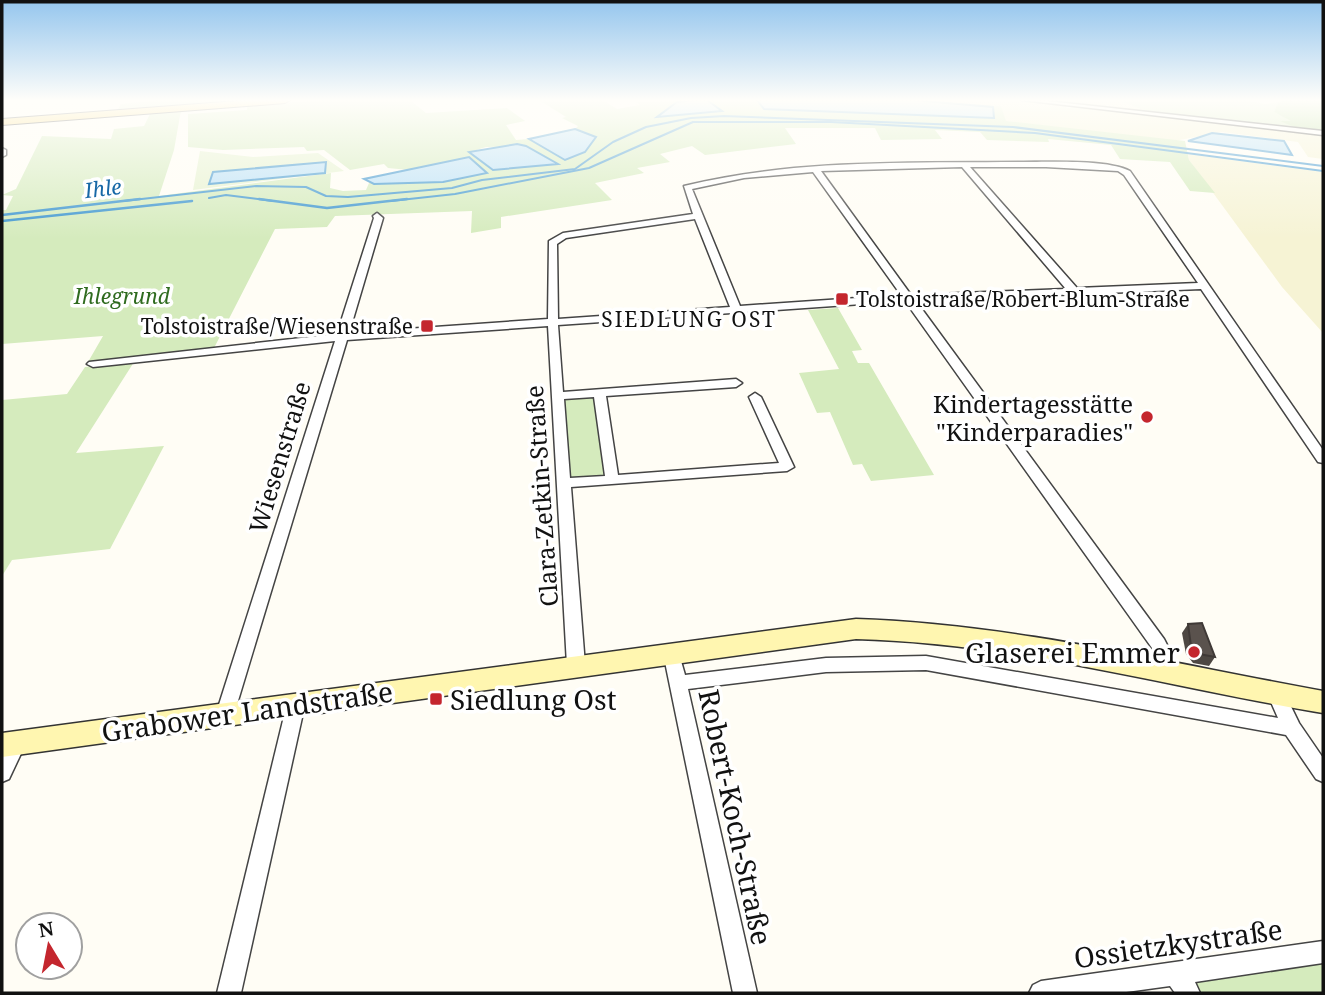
<svg xmlns="http://www.w3.org/2000/svg" width="1325" height="995" font-family="'Noto Serif',serif">
<style>
.farmland{fill:#f6f3d4}
.green{fill:#d5ebbd;fill-rule:evenodd}
.forest{fill:#b9dc9c}
.pitch{fill:#e6f2cf}
.water{fill:#b9e0f7;stroke:#3f96cf;stroke-width:2}
.lines{fill:none;stroke-linecap:round;stroke-linejoin:round}
.stream-far1{stroke:#3f96cf;stroke-width:2}
.stream{stroke:#3f96cf;stroke-width:2.5}
.street-casing{stroke:#444;stroke-width:3}
.secondary-casing{stroke:#333;stroke-width:3}
.primary-casing{stroke:#222;stroke-width:2}
.street{fill:#fff;fill-rule:evenodd}
.secondary{fill:#fff6b0;fill-rule:evenodd}
.primary{fill:#f9d66b;fill-rule:evenodd}
.wall{fill:#4d4742}
.building{fill:#5a524d;stroke:#3f3936;stroke-width:2}
.poi-dot{fill:#c4262e;stroke:#fff;stroke-width:2.5}
.labels{text-anchor:middle;dominant-baseline:central;stroke-width:7;stroke-linejoin:round;paint-order:stroke}
.far-water-label{font-size:21px;font-style:italic;fill:#1768a6;stroke:#fff}
.far-park-label{font-size:21px;font-style:italic;fill:#2f6b1f;stroke:#fff}
.far-poi-label{font-size:21px;fill:#111;stroke:#fff;text-anchor:start}
.far-neighbourhood-label{font-size:21px;letter-spacing:2px;fill:#111;stroke:#fff}
.poi-label{font-size:24px;fill:#111;stroke:#fff;text-anchor:end}
.street-label{font-size:24px;fill:#111;stroke:#fff}
.near-poi-label{font-size:28px;fill:#111;stroke:#fff;text-anchor:end}
.near-street-label{font-size:28px;fill:#111;stroke:#fff}
</style>
<rect width="100%" height="100%" fill="#fffdf5"/>
<!-- farmland -->
<g class="farmland">
<polygon points="932,100 1006,100 1066,105 1066,108 1091,108 1323,136 1323,159 1308,157 1298,142 1222,132 1174,141 1005,121 1001,106"/>
<polygon points="1042,100 1118,100 1148,112 1063,101"/>
<polygon points="1188,154 1323,172 1323,333 1282,287 1189,160"/>
</g>
<!-- green -->
<g class="green">
<polygon points="156,100 246,100 118,109 121,104"/>
<path d="M325 100H410L426 113 507 108 525 121 506 125 516 140 529 139 565 160 595 137 575 129 578 126 562 118 566 117 539 100H603L617 109 640 105 636 102 696 100 677 102 721 111 707 100H757L764 109 994 118 992 107 912 100 1001 106 1006 121 1185 141 1189 160 1215 193 1190 191 1170 162 1120 159 1111 145 1048 139 1049 142 987 140 980 132 935 130 942 139 881 140 875 128H785L796 144 705 155 692 146 660 154 670 162 637 168 644 173 595 183 612 200 501 217V228L471 233 472 211 335 216 327 227 275 229 213 350 88 362 103 336 2 344V210H6L13 196 2 195 16 189 42 136 111 139 114 129 144 126 151 112 181 110 174 150 159 196 331 173 330 188 343 191 366 190 369 183 443 182 486 173 469 157 409 170 388 168 384 164 350 170 324 150 307 151 304 147 223 150 188 147V114L247 110V105ZM526 146 557 164 470 152 486 147Z"/>
<polygon points="1118,100 1246,100 1265,104 1278,102 1274,112 1293,121 1299,129 1148,112"/>
<polygon points="838,308 862,350 852,351 858,363 869,363 934,475 871,481 862,464 853,465 830,412 817,413 799,373 839,369 808,310"/>
<polygon points="134,362 76,453 164,446 110,549 12,560 2,576 2,400 67,394 85,367"/>
<polygon points="594,397 605,475 574,479 570,477 563,402 565,399"/>
<polygon points="1323,963 1323,993 1196,993 1194,989 1197,982"/>
</g>
<!-- forest -->
<polygon class="forest" points="1285,100 1323,100 1323,132 1299,129 1280,121 1291,121 1274,112 1278,102"/>
<!-- pitch -->
<polygon class="pitch" points="200,151 253,157 318,153 344,171 193,190"/>
<!-- water -->
<g class="water">
<polygon points="696,100 707,100 722,111 657,117 677,102"/>
<polygon points="757,100 912,100 993,107 994,118 764,109"/>
<polygon points="575,129 596,137 585,152 565,160 529,139"/>
<polygon points="1212,133 1284,141 1292,155 1188,141"/>
<polygon points="517,144 526,146 558,164 493,170 469,152"/>
<polygon points="469,157 487,173 443,182 374,184 364,179"/>
<polygon points="326,162 325,173 209,184 213,172"/>
</g>
<g class="lines">
<!-- stream-far1 -->
<g class="stream-far1">
<polyline points="209,198 226,195 273,201"/>
<polyline points="124,201 256,186 306,187 326,196 348,197 452,188 482,180 575,169 613,142 646,127 691,118 724,116 1013,127 1323,166"/>
<polyline points="391,201 455,194 589,168 693,122 831,122 1035,133 1323,171"/>
</g>
<!-- stream -->
<g class="stream">
<polyline points="259,199 327,208 407,199"/>
<polyline points="2,215 140,199"/>
<polyline points="2,221 192,201"/>
</g>
<defs>
<g id="street">
<polygon points="1022,100 1038,100 1323,131 1323,135"/>
<polygon points="2,148 6,150 6,155 2,157"/>
<path d="M1021 162C1048 162 1108 159 1130 171L1323 450V463L1318 462 1201 289 916 301 1164 639 1182 674 1179 679 1173 681 1167 679 1152 648 905 301 558 325 563 392 736 379 742 383 736 387 606 396 618 475 779 463 749 397 755 393 761 397 794 467 787 471 571 487 585 665 582 670 576 672 570 670 567 665 548 326 347 340 234 714 231 719 225 722 219 719 216 714 335 341 93 367 87 364 89 362 337 334 374 218 373 216 377 213 383 218 349 333 548 319 549 241 563 233 693 214 684 186C794 159 909 163 1021 162ZM962 167 1066 289 911 295 821 171ZM970 167H1046L1118 171 1124 175 1198 283 1077 288ZM813 172 901 295 740 306 692 189 744 178ZM695 219 730 307 558 319 557 244 566 238ZM594 397 605 476 570 478 564 399Z"/>
<polygon points="671,645 677,647 685,675 826,658 926,656 1278,718 1267,693 1270,688 1276,686 1282,688 1299,723 1323,758 1323,782 1316,779 1286,735 926,670 826,672 688,689 757,993 733,993 663,652 665,647"/>
<polygon points="296,697 302,699 305,704 241,993 217,993 287,704 290,699"/>
<polygon points="17,735 24,737 26,743 9,779 2,782 2,754 10,737"/>
<polygon points="1323,941 1323,963 1195,982 1200,993 1175,993 1170,986 1119,993 1029,993 1033,985 1041,981"/>
</g>
<path id="secondary" d="M856 619C1013 624 1169 663 1323 691V713C1168 687 1014 643 856 639L2 757V733Z"/>
<polygon id="primary" points="250,100 290,100 285,103 2,125 2,119"/>
</defs>
<!-- street casing -->
<use href="#street" class="street-casing"/>
<!-- secondary casing -->
<use href="#secondary" class="secondary-casing"/>
<!-- primary casing -->
<use href="#primary" class="primary-casing"/>
<!-- street -->
<use href="#street" class="street"/>
<!-- secondary -->
<use href="#secondary" class="secondary"/>
<!-- primary -->
<use href="#primary" class="primary"/>
</g>
<!-- wall -->
<polygon class="wall" points="1188,624 1215,657 1209,666 1193,663 1186,654 1182,633"/>
<!-- building -->
<polygon class="building" points="1202,623 1215,657 1199,654 1191,646 1188,624"/>
<!-- sky -->
<linearGradient id="sky" x2="0" y2="1"><stop stop-color="#95c6ee"/><stop offset="0.42" stop-color="#fffefa"/><stop offset="1" stop-color="#fffefa" stop-opacity="0"/></linearGradient>
<rect width="1325" height="239" fill="url(#sky)"/>
<!-- markers -->
<g class="poi-dot">
<rect x="835" y="292" width="14" height="14" rx="3.5"/>
<rect x="420" y="319" width="14" height="14" rx="3.5"/>
<circle cx="1147" cy="417" r="7"/>
<circle cx="1194" cy="652" r="7"/>
<rect x="429" y="692" width="14" height="14" rx="3.5"/>
</g>
<g class="labels">
<!-- far-water labels -->
<g class="far-water-label">
<text transform="translate(103 188) rotate(-7)">Ihle</text>
</g>
<!-- far-park labels -->
<g class="far-park-label">
<text x="122" y="296">Ihlegrund</text>
</g>
<!-- far-poi labels -->
<g class="far-poi-label">
<text x="856" y="299">Tolstoistraße/Robert-Blum-Straße</text>
<text x="413" y="326" text-anchor="end">Tolstoistraße/Wiesenstraße</text>
</g>
<!-- far-neighbourhood labels -->
<g class="far-neighbourhood-label">
<text x="689" y="319">SIEDLUNG OST</text>
</g>
<!-- poi labels -->
<g class="poi-label">
<text x="1133" y="403">Kindertagesstätte<tspan x="1133" dy="28">"Kinderparadies"</tspan></text>
</g>
<!-- street labels -->
<g class="street-label">
<text transform="translate(279 457) rotate(-73)">Wiesenstraße</text>
<text transform="translate(541 496) rotate(-94)">Clara-Zetkin-Straße</text>
</g>
<!-- near-poi labels -->
<g class="near-poi-label">
<text x="1180" y="652">Glaserei Emmer</text>
<text x="450" y="699" text-anchor="start">Siedlung Ost</text>
</g>
<!-- near-street labels -->
<g class="near-street-label">
<text transform="translate(247 711) rotate(-8)">Grabower Landstraße</text>
<text transform="translate(736 817) rotate(78)">Robert-Koch-Straße</text>
<text transform="translate(1178 943) rotate(-8)">Ossietzkystraße</text>
</g>
</g>
<!-- border -->
<rect width="1325" height="995" fill="none" stroke="#111111" stroke-width="7"/>
<!-- north arrow -->
<g transform="translate(49 946) rotate(350)"><circle r="33" fill="#ffffff" stroke="#a0a0a0" stroke-width="2"/>
<path d="M0-5L12 26L0 18L-12 26Z" fill="#c4262e"/>
<text y="-10" font-size="19" font-weight="bold" text-anchor="middle" fill="#111111">N</text>
</g>
</svg>
